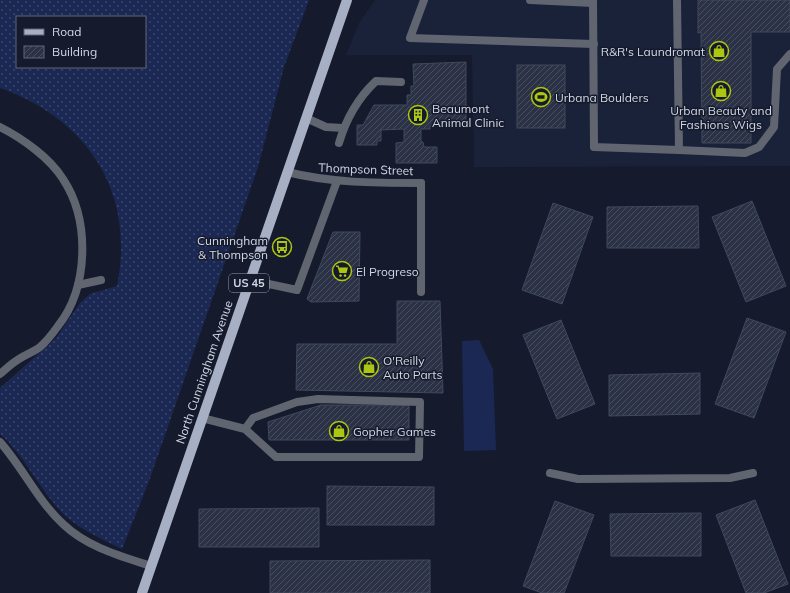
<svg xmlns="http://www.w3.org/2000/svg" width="790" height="593" font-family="Mulish,sans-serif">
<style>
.built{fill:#1a223a}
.grass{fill:url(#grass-dots);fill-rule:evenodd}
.pitch{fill:#1b2853}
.building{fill:url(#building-hatch);stroke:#40485c}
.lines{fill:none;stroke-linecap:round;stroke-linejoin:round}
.lane{stroke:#61656f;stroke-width:8}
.street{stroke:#61656f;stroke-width:8}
.primary{stroke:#a7afc4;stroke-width:10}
.labels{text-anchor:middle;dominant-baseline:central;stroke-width:3;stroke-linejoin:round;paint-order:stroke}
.shield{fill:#151b2d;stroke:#999fad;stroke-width:1}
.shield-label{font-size:11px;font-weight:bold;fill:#d2d8e4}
.poi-label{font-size:12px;fill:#d2d8e4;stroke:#151b2d;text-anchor:start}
.street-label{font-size:12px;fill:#d2d8e4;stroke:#151b2d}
</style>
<defs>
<pattern id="grass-dots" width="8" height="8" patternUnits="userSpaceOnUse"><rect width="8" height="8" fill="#1b2853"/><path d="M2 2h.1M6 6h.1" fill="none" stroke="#3b466c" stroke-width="1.8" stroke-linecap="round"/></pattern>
<pattern id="building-hatch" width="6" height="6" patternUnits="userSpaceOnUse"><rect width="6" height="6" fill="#2b3246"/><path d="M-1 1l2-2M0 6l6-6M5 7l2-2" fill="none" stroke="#494f61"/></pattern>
</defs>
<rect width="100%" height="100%" fill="#151b2d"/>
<!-- built -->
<polygon class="built" points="375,0 790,0 790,166 474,167 472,55 346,55 359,23"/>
<!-- grass -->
<path class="grass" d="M0 0H309L284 67 258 167 149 481 122 549C98 537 73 527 56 506 36 483 23 454 0 434V388L56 338 80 303 90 294 117 286C136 193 88 119 0 88ZM17 17H145V67H17Z"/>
<!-- pitch -->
<polygon class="pitch" points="479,340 493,369 496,450 464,451 462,341"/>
<!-- building -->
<g class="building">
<polygon points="698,0 790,0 790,32 751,32 751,143 702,143 701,32 698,33"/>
<polygon points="466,62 466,125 430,126 430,129 421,129 421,142 423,142 424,147 437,147 437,163 396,163 396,143 404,142 404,129 381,130 381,141 377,141 377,145 357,145 357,125 363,125 374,105 407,105 407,95 411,95 411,86 414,86 413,64"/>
<rect x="517" y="65" width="48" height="63"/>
<polygon points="752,201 786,286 746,302 712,217"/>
<polygon points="553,203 593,217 562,304 522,290"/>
<polygon points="698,206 699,248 607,248 607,207"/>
<polygon points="333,232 360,232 359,301 311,302 307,299"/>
<polygon points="397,301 440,301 443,393 296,390 297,344 397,344"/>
<polygon points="747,318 786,332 754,418 715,404"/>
<polygon points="561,320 595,404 557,419 523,335"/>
<polygon points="700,373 700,414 609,416 609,375"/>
<polygon points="321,405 409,405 409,440 269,440 268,422"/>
<polygon points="327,486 434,487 434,525 327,525"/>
<polygon points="755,500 788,584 764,593 746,593 716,515"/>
<polygon points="555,501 594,515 564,593 542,593 523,586"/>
<polygon points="319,508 319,547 199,547 199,509"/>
<polygon points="701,513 701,556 611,556 610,514"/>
<polygon points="430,560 430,593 270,593 270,561"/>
</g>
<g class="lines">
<!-- lane -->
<g class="lane">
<polyline points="424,0 410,38 594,44"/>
<polyline points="530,0 593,3"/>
<polyline points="593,0 594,147 679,150 677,0"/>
<polyline points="306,118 326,127 343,128"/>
<path d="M0 127C22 138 50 158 63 179 90 220 89 287 58 326 53 333 47 341 40 347 34 352 26 354 19 359 12 363 6 369 0 374"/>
<path d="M339 143C346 119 358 98 376 81L401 82"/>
<polyline points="679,150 745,153 759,147 774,127 777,69 790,54"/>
<polyline points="421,183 421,292"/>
<polyline points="250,280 297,290 337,181"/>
<polyline points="78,285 101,280"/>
<polyline points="202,418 245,429 276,457 419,457 420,402 318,399 297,402 253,418 245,429"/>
<path d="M0 442C23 468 38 501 63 524 87 547 120 556 151 566"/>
<polyline points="550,473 578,479 730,478 753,473"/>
</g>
<!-- street -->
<path class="street" d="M287 172C331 183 375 183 421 183"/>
<!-- primary -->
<polyline class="primary" points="142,593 347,0"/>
</g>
<!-- icons -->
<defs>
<symbol id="shop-ring" viewBox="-11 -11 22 22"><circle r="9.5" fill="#151b2d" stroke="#adc60f" stroke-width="1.5"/><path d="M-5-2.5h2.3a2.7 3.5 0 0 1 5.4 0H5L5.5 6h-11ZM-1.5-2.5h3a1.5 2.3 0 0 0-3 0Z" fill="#adc60f"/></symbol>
<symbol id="stadium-ring" viewBox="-11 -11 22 22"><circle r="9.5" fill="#151b2d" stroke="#adc60f" stroke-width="1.5"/><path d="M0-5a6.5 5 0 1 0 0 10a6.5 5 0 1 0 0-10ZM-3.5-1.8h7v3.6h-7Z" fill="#adc60f"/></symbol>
<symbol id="building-ring" viewBox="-11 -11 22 22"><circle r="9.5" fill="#151b2d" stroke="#adc60f" stroke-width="1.5"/><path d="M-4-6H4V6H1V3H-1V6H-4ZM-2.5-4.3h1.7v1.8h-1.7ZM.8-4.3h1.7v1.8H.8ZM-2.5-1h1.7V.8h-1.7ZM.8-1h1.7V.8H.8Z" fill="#adc60f"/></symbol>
<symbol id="bus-ring" viewBox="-11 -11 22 22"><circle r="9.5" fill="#151b2d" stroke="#adc60f" stroke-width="1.5"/><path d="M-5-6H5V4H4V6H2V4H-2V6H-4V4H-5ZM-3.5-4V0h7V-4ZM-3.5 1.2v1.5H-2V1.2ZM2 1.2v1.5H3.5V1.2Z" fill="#adc60f"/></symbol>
<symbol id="supermarket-ring" viewBox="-11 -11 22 22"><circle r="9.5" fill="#151b2d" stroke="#adc60f" stroke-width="1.5"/><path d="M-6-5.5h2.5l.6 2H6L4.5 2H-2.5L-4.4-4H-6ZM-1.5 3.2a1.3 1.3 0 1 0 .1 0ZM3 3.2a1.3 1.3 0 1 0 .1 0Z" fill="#adc60f"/></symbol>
</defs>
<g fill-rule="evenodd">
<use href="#shop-ring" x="708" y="40" width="22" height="22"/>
<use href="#shop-ring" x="710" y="80" width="22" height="22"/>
<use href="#stadium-ring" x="530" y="86" width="22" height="22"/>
<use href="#building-ring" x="407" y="104" width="22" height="22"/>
<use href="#bus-ring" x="271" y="236" width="22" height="22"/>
<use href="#supermarket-ring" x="331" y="260" width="22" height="22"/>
<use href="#shop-ring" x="358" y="356" width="22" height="22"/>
<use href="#shop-ring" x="328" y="420" width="22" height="22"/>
</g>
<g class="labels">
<!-- shield labels -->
<rect class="shield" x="229" y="274" width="40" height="18" rx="3"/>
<g class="shield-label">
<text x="249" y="283">US 45</text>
</g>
<!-- poi labels -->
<g class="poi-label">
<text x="705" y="51" text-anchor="end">R&amp;R's Laundromat</text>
<text x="555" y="97">Urbana Boulders</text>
<text x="432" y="108">Beaumont<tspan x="432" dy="14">Animal Clinic</tspan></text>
<text x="721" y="110" text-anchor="middle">Urban Beauty and<tspan x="721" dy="14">Fashions Wigs</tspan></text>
<text x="268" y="240" text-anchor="end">Cunningham<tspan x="268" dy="14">&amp; Thompson</tspan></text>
<text x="356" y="271">El Progreso</text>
<text x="383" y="360">O'Reilly<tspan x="383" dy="14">Auto Parts</tspan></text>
<text x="353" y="431">Gopher Games</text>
</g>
<!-- street labels -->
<g class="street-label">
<text transform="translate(366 169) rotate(2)">Thompson Street</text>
<text transform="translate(204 372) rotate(-71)">North Cunningham Avenue</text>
</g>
</g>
<!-- legend -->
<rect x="16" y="16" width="130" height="52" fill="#151b2d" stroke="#616776"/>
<rect x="24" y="29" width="20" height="6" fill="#a7afc4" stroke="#616776"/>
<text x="52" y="36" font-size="12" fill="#d2d8e4">Road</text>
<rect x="24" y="46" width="20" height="12" fill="url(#building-hatch)" stroke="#616776"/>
<text x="52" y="56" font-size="12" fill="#d2d8e4">Building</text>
</svg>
